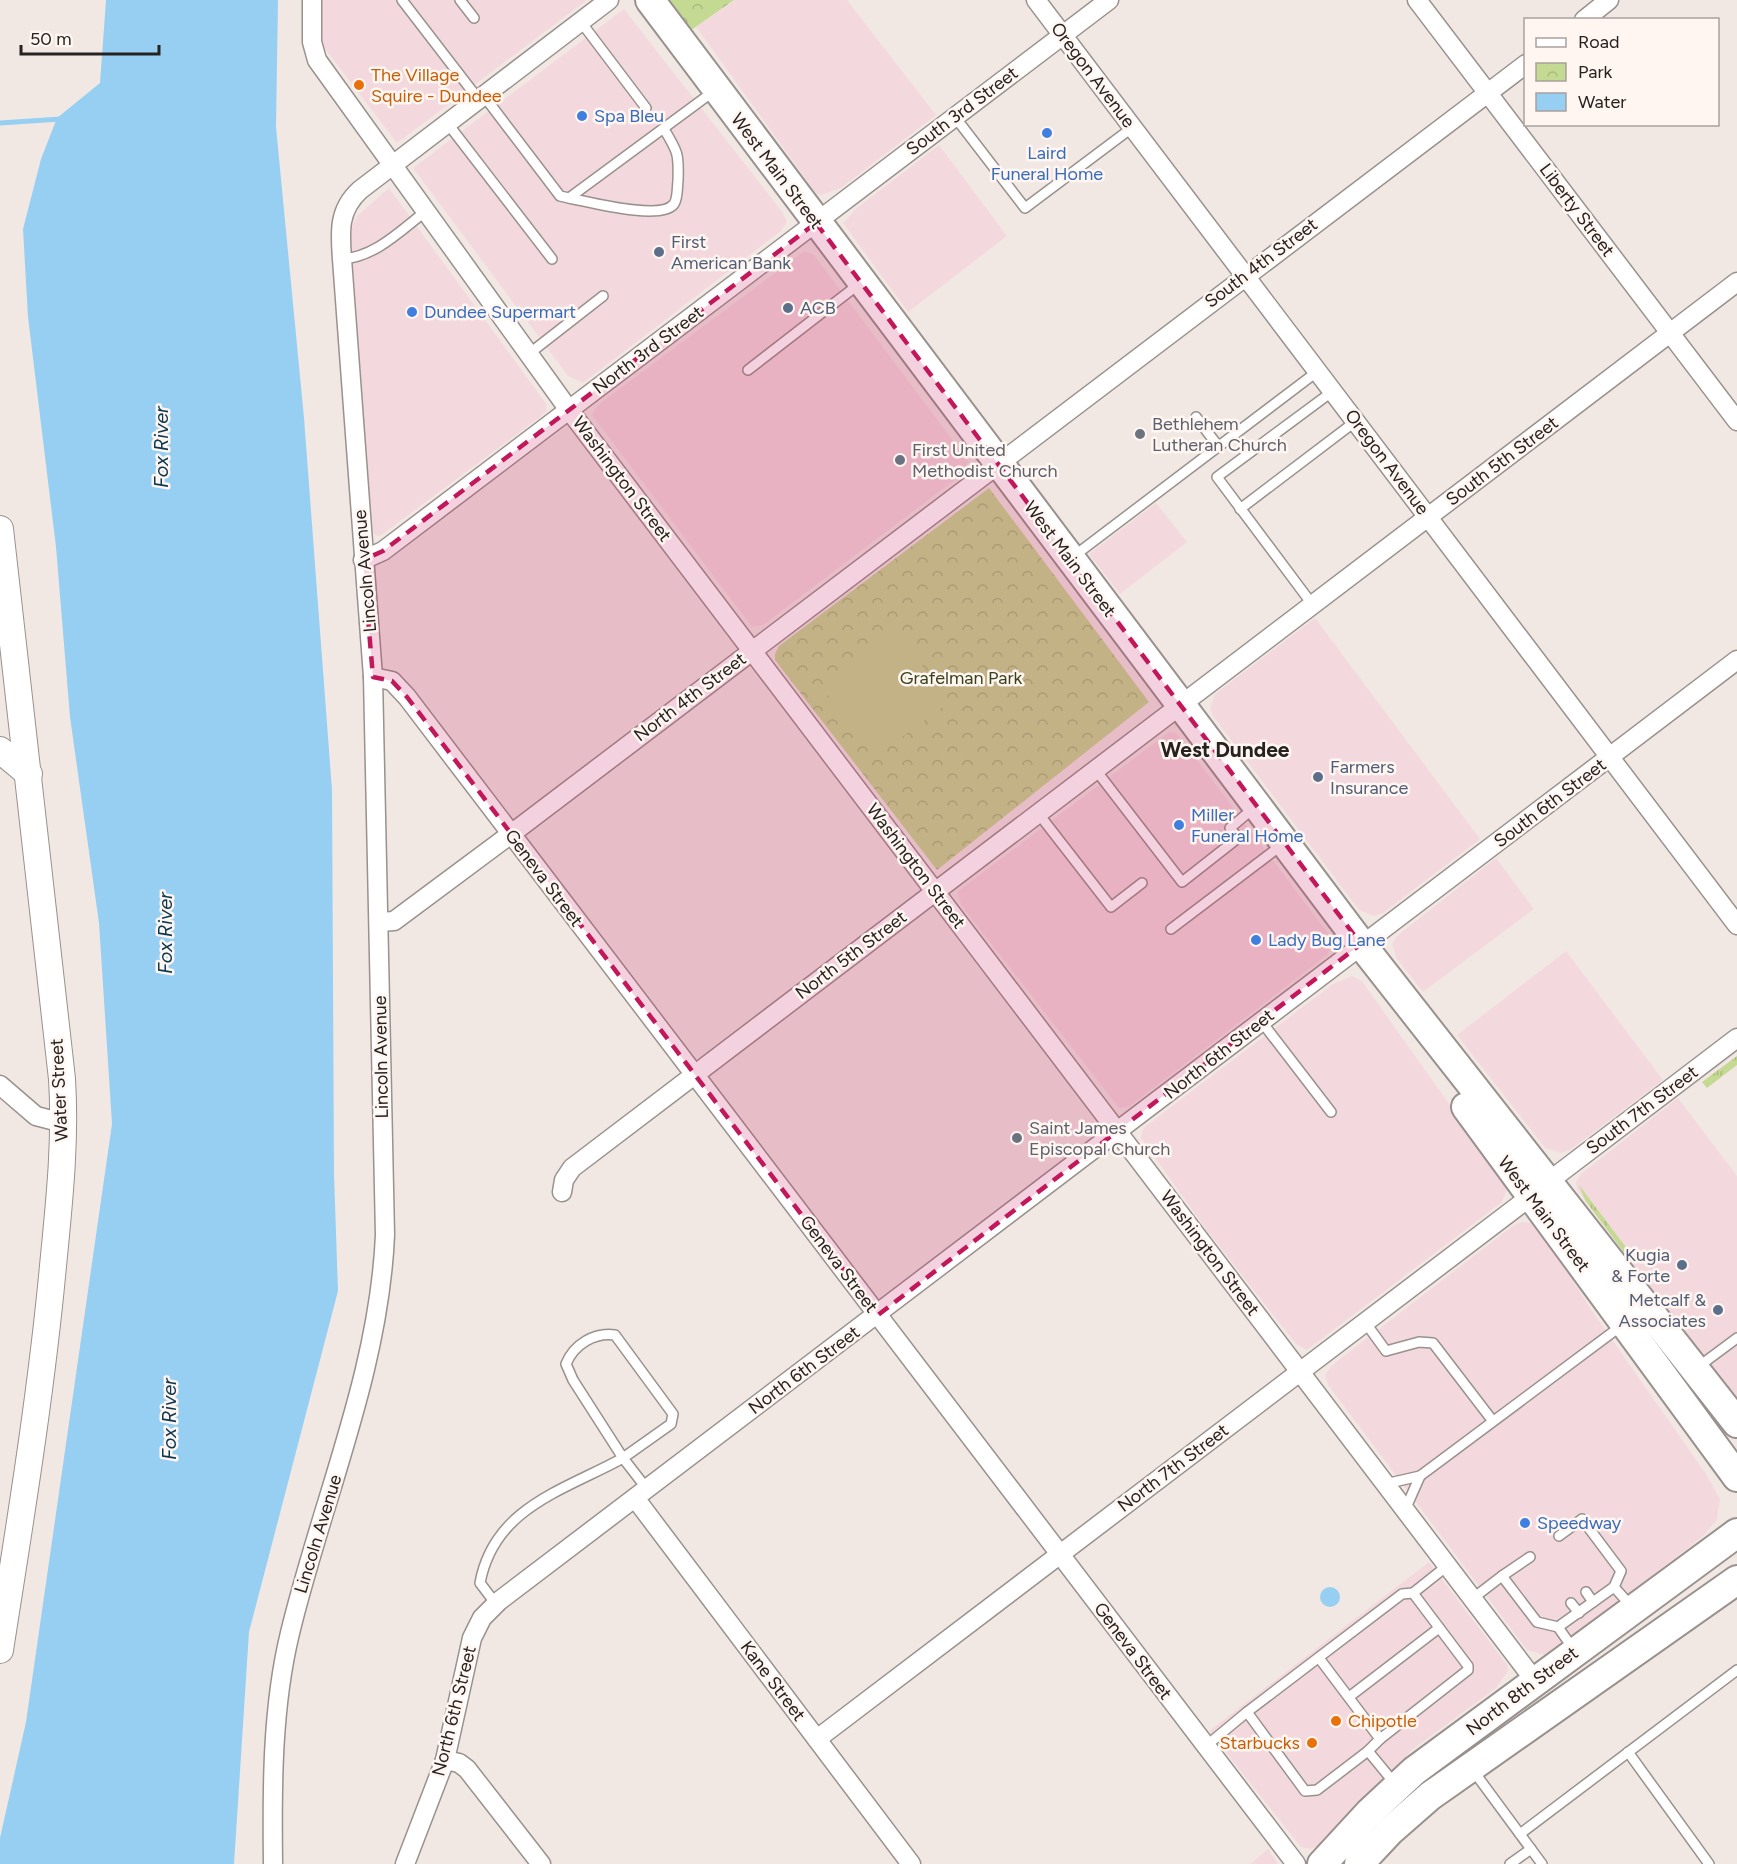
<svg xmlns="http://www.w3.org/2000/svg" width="1737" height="1864" font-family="Figtree,sans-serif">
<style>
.commercial{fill:#f3d9dd}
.grass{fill:url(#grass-tufts)}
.park{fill:url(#park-crowns)}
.pitch{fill:#c4d991}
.water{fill:#97cff2}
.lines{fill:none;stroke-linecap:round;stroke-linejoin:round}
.stream{stroke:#97cff2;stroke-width:5}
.lane-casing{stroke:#99918d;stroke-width:12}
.street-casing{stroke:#99918d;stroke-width:21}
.secondary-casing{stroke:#99918d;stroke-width:28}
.primary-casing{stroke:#99918d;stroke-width:32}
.lane{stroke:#fff;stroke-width:9}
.street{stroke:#fff;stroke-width:18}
.secondary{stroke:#fff;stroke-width:26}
.primary{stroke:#fff;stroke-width:28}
.marked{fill:#c2185b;fill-opacity:0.2;stroke:#c2185b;stroke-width:4.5;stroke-dasharray:12 8;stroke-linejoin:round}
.food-dot{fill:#e8710a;stroke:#fff5f1;stroke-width:2}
.shop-dot{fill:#3f7fe0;stroke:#fff5f1;stroke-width:2}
.service-dot{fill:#5c6f8a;stroke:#fff5f1;stroke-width:2}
.worship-dot{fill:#6b7280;stroke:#fff5f1;stroke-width:2}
.labels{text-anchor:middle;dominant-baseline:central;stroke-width:5;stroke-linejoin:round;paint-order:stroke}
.food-label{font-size:18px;fill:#c56008;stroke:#fff5f1;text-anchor:start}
.street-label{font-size:18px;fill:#252220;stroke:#fff5f1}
.shop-label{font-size:18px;fill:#366cbe;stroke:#fff5f1;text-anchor:start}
.service-label{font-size:18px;fill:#4e5e75;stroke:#fff5f1;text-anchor:start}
.worship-label{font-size:18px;fill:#5b616d;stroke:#fff5f1;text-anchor:start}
.park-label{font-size:18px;fill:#37411a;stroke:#fff5f1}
.water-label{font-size:20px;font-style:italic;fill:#0a3950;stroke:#fff5f1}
.quarter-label{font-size:21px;font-weight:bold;fill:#252220;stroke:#fff5f1}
</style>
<defs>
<pattern id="grass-tufts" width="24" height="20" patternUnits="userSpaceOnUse" patternTransform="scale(1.5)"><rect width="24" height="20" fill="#c4d991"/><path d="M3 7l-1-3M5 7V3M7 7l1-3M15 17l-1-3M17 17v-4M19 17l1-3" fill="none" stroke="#a8ba7d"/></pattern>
<pattern id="park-crowns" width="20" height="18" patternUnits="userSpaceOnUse" patternTransform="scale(1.5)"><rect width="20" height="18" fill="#c4d991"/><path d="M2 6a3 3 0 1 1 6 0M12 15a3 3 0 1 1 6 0" fill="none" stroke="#a8ba7d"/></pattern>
</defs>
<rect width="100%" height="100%" fill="#f1e8e4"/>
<!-- commercial -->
<g class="commercial">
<polygon points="320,0 587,0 397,143 319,41"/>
<polygon points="735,0 847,0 936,115 841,188 821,195 816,193 696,27"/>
<polygon points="624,9 783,213 787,222 781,231 583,383 568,376 413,168"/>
<polygon points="939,145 1007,236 908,312 843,223 857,208"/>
<polygon points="389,188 547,405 546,411 540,417 380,536 375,535 372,531 351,241 352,227 357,216"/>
<polygon points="804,251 814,255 969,462 956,479 763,625 752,627 592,415 598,405"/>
<polygon points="1156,503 1187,542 1120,594 1089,554"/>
<polygon points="1315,618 1480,839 1383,913 1374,916 1359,910 1213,716 1210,708 1215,694"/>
<polygon points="1169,732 1176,733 1182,740 1330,936 1333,943 1327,955 1130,1106 1119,1108 961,905 957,892"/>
<polygon points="1496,858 1534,909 1423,992 1397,959 1392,944 1397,936"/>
<polygon points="1566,951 1663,1080 1570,1150 1561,1153 1545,1148 1457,1035"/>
<polygon points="1352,976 1362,981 1508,1187 1502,1202 1307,1350 1296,1344 1208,1232 1141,1138 1142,1131 1146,1126 1333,984"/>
<polygon points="1678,1098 1737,1176 1737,1397 1714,1374 1577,1189 1576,1182 1581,1174"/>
<polygon points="1522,1222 1533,1223 1540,1227 1590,1308 1706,1474 1720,1499 1717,1520 1702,1537 1552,1652 1544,1655 1527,1650 1328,1385 1325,1375 1331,1366 1514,1225"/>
<polygon points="1429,1562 1507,1665 1508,1671 1496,1688 1413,1749 1318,1846 1311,1849 1301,1847 1209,1731"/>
<polygon points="1268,1849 1278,1864 1250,1864"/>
</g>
<!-- grass -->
<g class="grass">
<polygon points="1737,1056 1737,1065 1707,1088 1702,1082"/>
<polygon points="1579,1185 1637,1262 1631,1262 1585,1200"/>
</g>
<!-- park -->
<g class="park">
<polygon points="651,0 734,0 680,38"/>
<polygon points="989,488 1149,702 937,870 775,660 775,654 779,646"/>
</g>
<!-- pitch -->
<polygon class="pitch" points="896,630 949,702 874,758 822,687"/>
<!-- water -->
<g class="water">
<polygon points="106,0 278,0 276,127 304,418 332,790 334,1174 338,1291 249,1632 234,1864 0,1864 0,1838 26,1722 112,1124 99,923 70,717 56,547 28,317 23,229 41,159 57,118 100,83"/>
<circle cx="1330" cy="1597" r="10"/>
</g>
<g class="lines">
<!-- stream -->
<polyline class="stream" points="0,123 61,119"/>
<defs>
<g id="lane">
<polyline points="402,0 479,100"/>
<polyline points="460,0 474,18"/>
<polyline points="581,22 646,108"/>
<polyline points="484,96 560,196 569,198 714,91"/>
<polyline points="955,117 1025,208 1133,127"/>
<polyline points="448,124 552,259"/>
<path d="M569 198C590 202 661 221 674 204 678 198 677 188 678 181 679 154 678 152 664 129"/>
<path d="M342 259C375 257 400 231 426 211"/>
<polyline points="530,353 603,296"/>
<polyline points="748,370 859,284"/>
<polyline points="1196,417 1218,446"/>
<polyline points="1240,509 1356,421"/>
<polyline points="1074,556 1318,371"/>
<polyline points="1312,604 1217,477 1333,391"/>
<polyline points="1095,769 1182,882 1238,838 1230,828 1255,807"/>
<polyline points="1038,813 1111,907 1142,883"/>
<polyline points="1171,929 1283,844"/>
<polyline points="1261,1021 1331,1112"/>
<polyline points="1365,1322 1386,1351 1419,1342 1433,1343 1492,1420"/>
<polyline points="1698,1367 1737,1338"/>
<polyline points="1385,1484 1420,1476 1621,1326"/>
<polyline points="1405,1510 1420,1476"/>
<polyline points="1559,1536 1582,1519 1621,1571 1614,1587"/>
<polyline points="1502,1576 1530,1557"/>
<polyline points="1586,1592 1593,1602"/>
<polyline points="1472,1599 1502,1576 1537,1622 1558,1627"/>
<polyline points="1571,1603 1579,1613"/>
<path d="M496 1604 480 1583C494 1507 565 1490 623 1458L573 1380 566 1364C574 1344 595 1332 615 1335L673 1414 671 1424 623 1458 647 1489"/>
<polyline points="1574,1650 1558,1627 1614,1587 1632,1607"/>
<polyline points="1319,1658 1380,1739 1368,1751"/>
<polyline points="1349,1697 1439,1628"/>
<polyline points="1247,1712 1402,1594 1413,1593 1447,1566"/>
<polyline points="1380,1739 1468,1670 1468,1666 1413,1593"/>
<polyline points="1206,1746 1247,1712 1305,1791 1317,1790 1368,1751 1396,1785"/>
<polyline points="1628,1752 1709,1864"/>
<polyline points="1472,1769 1542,1864"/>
<polyline points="1520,1834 1737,1670"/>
<polyline points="1510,1864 1531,1849"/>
</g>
<g id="street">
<polyline points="312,0 312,42 317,60 569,410 1535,1681"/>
<polyline points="1036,0 1737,925"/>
<polyline points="1417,0 1737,421"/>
<polyline points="1584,20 1609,0"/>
<polyline points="363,560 383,551 1109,0"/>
<polyline points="373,677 392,681 407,697 1296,1864"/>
<polyline points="380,922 394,921 511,834 1526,64"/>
<polyline points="0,1085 36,1116 63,1123"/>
<polyline points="1548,1182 1737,1038"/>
<polyline points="562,1192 564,1180 572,1168 1737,282"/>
<polyline points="635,1498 911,1864"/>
<polyline points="817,1739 1530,1197"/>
<polyline points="445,1760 459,1763 467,1769 541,1864"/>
<path d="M273 1864C272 1787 272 1707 290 1633 322 1500 379 1373 385 1235L373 677 342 259C340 232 338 210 360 190L609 0"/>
<polyline points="405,1864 445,1760 472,1638 482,1618 499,1601 1737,660"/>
</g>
<g id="secondary">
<path d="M0 529 62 1079C66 1142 59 1204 53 1266 41 1395 20 1522 0 1650"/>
<polyline points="0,750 29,774"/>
</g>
<g id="primary">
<polyline points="650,0 1361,944 1737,1423"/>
<polyline points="1466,1107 1737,1477"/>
<polyline points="1322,1864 1369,1813 1414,1771 1737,1533"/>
<polyline points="1359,1864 1390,1831 1430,1796 1737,1580"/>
</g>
</defs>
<!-- lane casing -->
<use href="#lane" class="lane-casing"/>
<!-- street casing -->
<use href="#street" class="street-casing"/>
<!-- secondary casing -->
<use href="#secondary" class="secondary-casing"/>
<!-- primary casing -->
<use href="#primary" class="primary-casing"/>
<!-- lane -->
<use href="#lane" class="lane"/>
<!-- street -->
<use href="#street" class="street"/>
<!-- secondary -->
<use href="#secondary" class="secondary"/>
<!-- primary -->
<use href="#primary" class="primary"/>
</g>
<!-- marked area -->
<path class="marked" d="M816 223 1361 944 878 1315 407 697 392 681 373 677 363 560 383 551Z"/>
<!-- markers -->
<g class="food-dot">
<circle cx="359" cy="85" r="6"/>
<circle cx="1336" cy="1721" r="6"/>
<circle cx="1312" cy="1743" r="6"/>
</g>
<g class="shop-dot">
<circle cx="582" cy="116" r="6"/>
<circle cx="1047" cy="133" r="6"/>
<circle cx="412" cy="312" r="6"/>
<circle cx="1179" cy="825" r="6"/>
<circle cx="1256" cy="940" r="6"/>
<circle cx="1525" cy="1523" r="6"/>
</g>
<g class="service-dot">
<circle cx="659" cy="252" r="6"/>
<circle cx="788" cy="308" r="6"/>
<circle cx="1318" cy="777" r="6"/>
<circle cx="1682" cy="1265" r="6"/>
<circle cx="1718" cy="1310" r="6"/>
</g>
<g class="worship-dot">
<circle cx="1140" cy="434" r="6"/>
<circle cx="900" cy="460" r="6"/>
<circle cx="1017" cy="1138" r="6"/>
</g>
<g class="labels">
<!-- food labels -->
<g class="food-label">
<text x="371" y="75">The Village<tspan x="371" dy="21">Squire - Dundee</tspan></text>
<text x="1348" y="1721">Chipotle</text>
<text x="1300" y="1743" text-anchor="end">Starbucks</text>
</g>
<!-- street labels -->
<g class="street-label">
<text transform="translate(1093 75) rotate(53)">Oregon Avenue</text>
<text transform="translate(962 111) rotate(-37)">South 3rd Street</text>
<text transform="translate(777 171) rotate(53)">West Main Street</text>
<text transform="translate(1577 210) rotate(53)">Liberty Street</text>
<text transform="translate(1261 263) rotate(-37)">South 4th Street</text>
<text transform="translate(648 350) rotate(-37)">North 3rd Street</text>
<text transform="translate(1502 461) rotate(-37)">South 5th Street</text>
<text transform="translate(1387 462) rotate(53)">Oregon Avenue</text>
<text transform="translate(622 479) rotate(53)">Washington Street</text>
<text transform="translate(1070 559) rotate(53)">West Main Street</text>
<text transform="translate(365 571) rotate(-95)">Lincoln Avenue</text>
<text transform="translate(690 697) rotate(-37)">North 4th Street</text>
<text transform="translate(1550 803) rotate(-37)">South 6th Street</text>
<text transform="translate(916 866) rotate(53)">Washington Street</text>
<text transform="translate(544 878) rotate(53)">Geneva Street</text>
<text transform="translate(851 955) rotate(-37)">North 5th Street</text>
<text transform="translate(1219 1054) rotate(-38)">North 6th Street</text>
<text transform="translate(381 1057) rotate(-91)">Lincoln Avenue</text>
<text transform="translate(59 1090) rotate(-93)">Water Street</text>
<text transform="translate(1642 1110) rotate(-37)">South 7th Street</text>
<text transform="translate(1544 1214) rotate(53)">West Main Street</text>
<text transform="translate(1210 1253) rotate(53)">Washington Street</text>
<text transform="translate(839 1264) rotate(53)">Geneva Street</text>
<text transform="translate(804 1370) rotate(-37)">North 6th Street</text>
<text transform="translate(1173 1468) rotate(-37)">North 7th Street</text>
<text transform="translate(318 1534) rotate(-73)">Lincoln Avenue</text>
<text transform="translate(1133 1651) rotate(53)">Geneva Street</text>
<text transform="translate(773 1681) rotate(53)">Kane Street</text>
<text transform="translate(1522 1691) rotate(-37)">North 8th Street</text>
<text transform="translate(454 1711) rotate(-76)">North 6th Street</text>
</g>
<!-- shop labels -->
<g class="shop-label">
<text x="594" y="116">Spa Bleu</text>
<text x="1047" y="153" text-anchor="middle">Laird<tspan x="1047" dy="21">Funeral Home</tspan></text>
<text x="424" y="312">Dundee Supermart</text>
<text x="1191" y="815">Miller<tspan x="1191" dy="21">Funeral Home</tspan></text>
<text x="1268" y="940">Lady Bug Lane</text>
<text x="1537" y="1523">Speedway</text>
</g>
<!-- service labels -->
<g class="service-label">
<text x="671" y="242">First<tspan x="671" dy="21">American Bank</tspan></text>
<text x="800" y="308">ACB</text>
<text x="1330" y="767">Farmers<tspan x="1330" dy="21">Insurance</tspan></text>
<text x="1670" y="1255" text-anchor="end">Kugia<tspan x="1670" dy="21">&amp; Forte</tspan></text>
<text x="1706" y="1300" text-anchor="end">Metcalf &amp;<tspan x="1706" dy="21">Associates</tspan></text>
</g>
<!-- worship labels -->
<g class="worship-label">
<text x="1152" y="424">Bethlehem<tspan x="1152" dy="21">Lutheran Church</tspan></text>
<text x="912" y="450">First United<tspan x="912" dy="21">Methodist Church</tspan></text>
<text x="1029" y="1128">Saint James<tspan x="1029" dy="21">Episcopal Church</tspan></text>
</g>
<!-- park labels -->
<g class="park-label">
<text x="961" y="678">Grafelman Park</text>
</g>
<!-- water labels -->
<g class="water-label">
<text transform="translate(161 447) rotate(-90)">Fox River</text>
<text transform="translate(165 933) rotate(-90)">Fox River</text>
<text transform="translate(169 1419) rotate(-90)">Fox River</text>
</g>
<!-- quarter labels -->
<g class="quarter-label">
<text x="1225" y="749">West Dundee</text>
</g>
</g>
<!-- legend -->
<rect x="1524" y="18" width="195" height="108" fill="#fff5f1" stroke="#a8a19d" stroke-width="1.5"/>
<rect x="1536" y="38" width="30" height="9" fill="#ffffff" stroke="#a8a19d" stroke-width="1.5"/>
<text x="1578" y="48" font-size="18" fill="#252220">Road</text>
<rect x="1536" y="63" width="30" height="18" fill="url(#park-crowns)" stroke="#a8a19d" stroke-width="1.5"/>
<text x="1578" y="78" font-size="18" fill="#252220">Park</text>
<rect x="1536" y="93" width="30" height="18" fill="#97cff2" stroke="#a8a19d" stroke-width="1.5"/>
<text x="1578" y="108" font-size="18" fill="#252220">Water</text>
<!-- scale -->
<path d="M21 45v9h138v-9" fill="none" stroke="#252220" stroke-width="3"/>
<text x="30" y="45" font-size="18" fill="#252220" stroke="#fff5f1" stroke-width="4.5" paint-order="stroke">50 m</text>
</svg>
